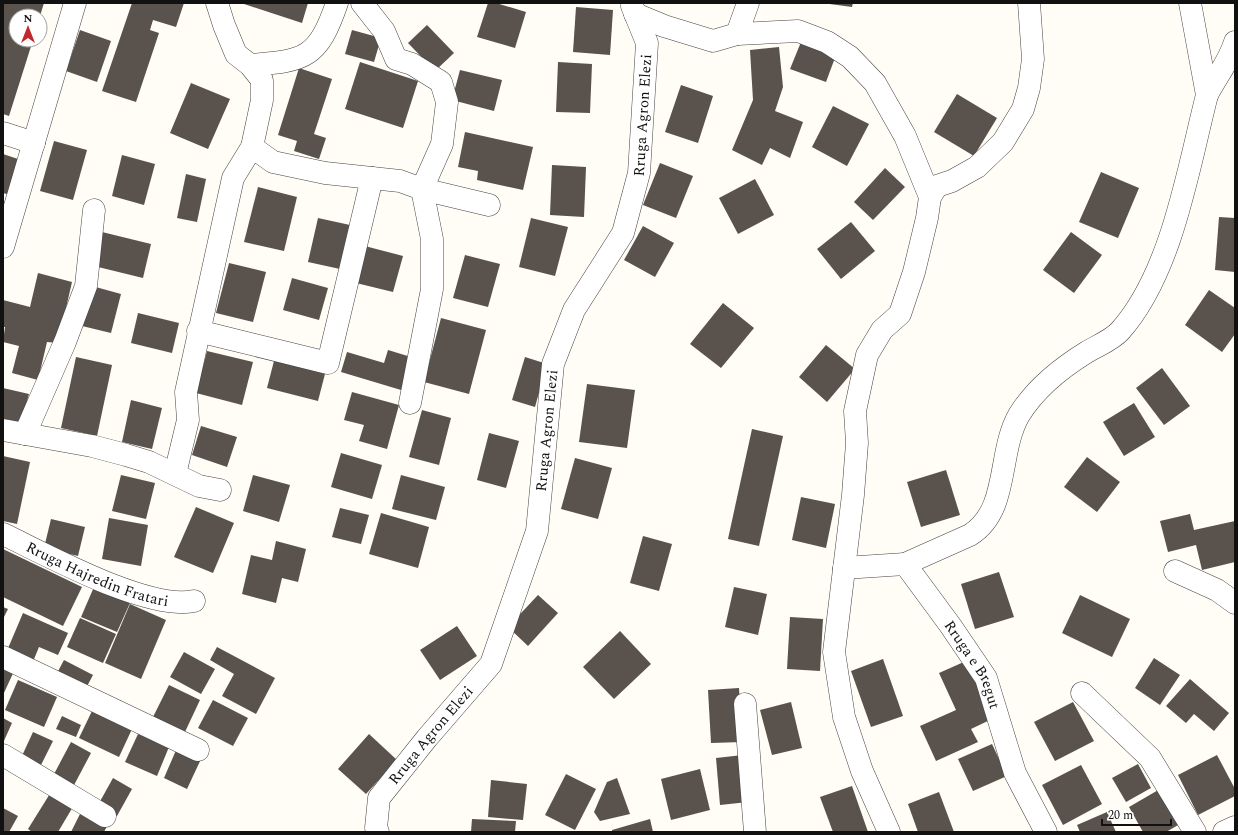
<svg xmlns="http://www.w3.org/2000/svg" width="1238" height="835" font-family="Spectral,serif">
<style>
.building{fill:#5a524d}
.lines{fill:none;stroke-linecap:round;stroke-linejoin:round}
.minor-casing{stroke:#444;stroke-width:23}
.minor{stroke:#fff;stroke-width:22}
.labels{text-anchor:middle;dominant-baseline:central;stroke-width:4;stroke-linejoin:round;paint-order:stroke}
.street-label{font-size:15px;fill:#111;stroke:#fff}
</style>
<rect width="100%" height="100%" fill="#fffdf5"/>
<!-- building -->
<g class="building">
<polygon points="3,3 44,3 40,16 16,16 16,40 33,40 9,116 3,114"/>
<polygon points="132,3 184,3 176,27 153,20 150,30 159,33 136,102 102,91"/>
<polygon points="241,3 308,3 302,23"/>
<polygon points="488,3 496,3 526,12 515,48 477,37"/>
<polygon points="822,3 853,3 852,7"/>
<polygon points="576,7 613,10 610,55 573,52"/>
<polygon points="427,25 454,53 435,71 408,43"/>
<polygon points="80,30 111,41 97,82 66,71"/>
<polygon points="352,30 381,38 374,62 345,54"/>
<polygon points="801,42 836,55 826,82 790,69"/>
<polygon points="779,47 783,87 775,111 803,122 790,158 770,148 762,165 732,150 753,100 750,50"/>
<polygon points="360,62 418,81 403,128 345,109"/>
<polygon points="558,62 592,64 590,113 556,112"/>
<polygon points="299,68 332,79 314,134 326,138 319,159 294,151 297,141 278,135"/>
<polygon points="460,70 502,80 494,111 452,100"/>
<polygon points="191,83 230,99 208,149 170,133"/>
<polygon points="681,85 713,96 698,143 665,132"/>
<polygon points="957,94 997,118 974,156 934,132"/>
<polygon points="833,106 869,124 847,166 812,147"/>
<polygon points="465,132 533,147 523,190 477,180 478,171 458,167"/>
<polygon points="54,141 87,150 73,200 40,191"/>
<polygon points="3,154 21,160 10,195 3,193"/>
<polygon points="122,155 155,164 144,205 112,196"/>
<polygon points="660,163 693,176 676,218 643,205"/>
<polygon points="552,165 586,167 584,217 550,215"/>
<polygon points="885,168 905,187 873,220 854,202"/>
<polygon points="1101,172 1139,188 1118,238 1079,222"/>
<polygon points="186,174 206,179 197,222 177,218"/>
<polygon points="755,179 774,215 738,234 719,198"/>
<polygon points="258,187 297,197 284,251 244,242"/>
<polygon points="1219,217 1235,218 1235,272 1215,270"/>
<polygon points="318,218 350,225 340,269 308,262"/>
<polygon points="531,218 568,227 555,276 519,267"/>
<polygon points="851,222 875,251 841,279 817,249"/>
<polygon points="643,226 674,243 655,277 624,260"/>
<polygon points="102,232 151,244 143,278 94,266"/>
<polygon points="1071,232 1102,255 1074,293 1043,270"/>
<polygon points="361,245 403,256 393,292 352,282"/>
<polygon points="465,255 500,264 488,307 453,298"/>
<polygon points="229,263 266,272 253,322 216,313"/>
<polygon points="38,273 72,282 58,343 47,342 38,380 12,373 19,346 3,342 5,327 3,327 3,300 30,307"/>
<polygon points="292,278 328,288 319,320 283,310"/>
<polygon points="92,286 121,294 111,333 82,326"/>
<polygon points="1209,290 1235,308 1235,334 1222,352 1185,325"/>
<polygon points="723,303 754,328 721,368 690,344"/>
<polygon points="138,313 179,323 172,353 131,343"/>
<polygon points="441,318 486,330 469,394 424,382"/>
<polygon points="826,345 855,369 827,402 799,377"/>
<polygon points="388,350 411,357 401,390 341,372 347,352 384,363"/>
<polygon points="207,351 253,362 242,405 196,393"/>
<polygon points="76,357 112,365 97,436 61,428"/>
<polygon points="275,357 326,370 318,401 267,388"/>
<polygon points="525,357 547,364 535,407 512,400"/>
<polygon points="1162,368 1190,406 1164,425 1136,388"/>
<polygon points="587,384 635,390 627,448 579,442"/>
<polygon points="3,388 29,394 20,428 3,424"/>
<polygon points="352,392 399,405 387,449 359,441 364,425 344,420"/>
<polygon points="131,400 162,408 152,449 122,442"/>
<polygon points="1134,403 1155,437 1124,456 1103,422"/>
<polygon points="422,410 451,418 439,465 409,457"/>
<polygon points="201,426 237,437 227,467 192,455"/>
<polygon points="752,429 783,436 759,546 728,539"/>
<polygon points="489,433 519,441 506,488 477,480"/>
<polygon points="341,453 382,465 372,499 331,487"/>
<polygon points="3,456 30,462 17,524 3,521"/>
<polygon points="1087,457 1120,482 1097,512 1064,487"/>
<polygon points="575,458 612,468 598,519 561,509"/>
<polygon points="946,470 960,515 921,527 907,482"/>
<polygon points="121,475 155,483 146,519 112,511"/>
<polygon points="253,475 290,485 279,522 243,511"/>
<polygon points="401,475 445,487 436,520 392,509"/>
<polygon points="801,497 835,504 826,548 792,540"/>
<polygon points="196,507 234,523 213,573 174,557"/>
<polygon points="340,508 369,515 361,544 332,537"/>
<polygon points="381,513 429,527 418,568 369,554"/>
<polygon points="1190,514 1194,530 1235,521 1235,562 1202,570 1196,545 1168,552 1160,521"/>
<polygon points="109,518 148,525 141,566 102,559"/>
<polygon points="51,519 85,527 78,556 44,548"/>
<polygon points="643,536 672,544 659,591 630,583"/>
<polygon points="276,541 306,549 298,582 282,578 276,603 242,594 251,555 272,560"/>
<polygon points="3,549 82,587 63,626 3,597"/>
<polygon points="999,572 1014,617 975,629 961,584"/>
<polygon points="94,587 130,603 117,632 81,617"/>
<polygon points="734,587 767,594 758,635 725,627"/>
<polygon points="538,595 558,613 528,646 508,627"/>
<polygon points="1080,595 1130,619 1112,657 1062,633"/>
<polygon points="130,604 166,620 141,679 105,663"/>
<polygon points="3,607 8,609 3,619"/>
<polygon points="23,613 68,633 58,655 39,647 32,664 6,653"/>
<polygon points="790,617 823,619 820,671 787,669"/>
<polygon points="80,618 116,634 103,663 67,647"/>
<polygon points="457,626 477,656 440,680 420,650"/>
<polygon points="620,631 651,664 614,699 583,667"/>
<polygon points="217,647 275,678 256,714 222,696 234,674 210,660"/>
<polygon points="184,652 215,669 201,694 170,677"/>
<polygon points="1154,658 1180,675 1160,705 1135,688"/>
<polygon points="883,659 903,716 871,727 851,671"/>
<polygon points="64,660 93,675 85,690 56,675"/>
<polygon points="966,661 992,719 971,729 978,742 936,761 920,726 956,710 939,673"/>
<polygon points="3,664 15,669 3,695"/>
<polygon points="1190,679 1229,713 1214,731 1194,714 1186,723 1166,706"/>
<polygon points="18,680 57,697 44,727 5,710"/>
<polygon points="169,685 200,700 184,734 152,719"/>
<polygon points="739,688 742,742 711,743 708,690"/>
<polygon points="213,700 248,718 233,746 198,728"/>
<polygon points="791,702 802,748 772,755 760,710"/>
<polygon points="1073,702 1094,741 1055,761 1034,722"/>
<polygon points="92,711 132,729 119,757 79,738"/>
<polygon points="62,716 81,725 76,737 56,729"/>
<polygon points="3,718 12,723 3,743"/>
<polygon points="33,732 53,741 40,767 21,758"/>
<polygon points="138,734 169,747 157,776 125,762"/>
<polygon points="369,734 397,760 366,794 338,769"/>
<polygon points="71,742 91,753 73,787 53,776"/>
<polygon points="992,744 1007,776 973,791 958,759"/>
<polygon points="177,748 201,759 187,789 164,778"/>
<polygon points="743,755 748,802 720,805 716,758"/>
<polygon points="1217,755 1235,789 1235,796 1198,815 1178,775"/>
<polygon points="1138,764 1151,788 1126,802 1112,778"/>
<polygon points="1081,765 1102,804 1063,825 1042,785"/>
<polygon points="700,769 710,810 671,820 661,779"/>
<polygon points="566,774 596,789 575,830 545,815"/>
<polygon points="113,778 132,789 117,816 98,805"/>
<polygon points="617,778 630,814 600,821 594,812 607,782"/>
<polygon points="491,780 527,784 523,820 488,817"/>
<polygon points="852,786 868,832 833,832 820,797"/>
<polygon points="1160,789 1180,824 1166,832 1143,832 1129,807"/>
<polygon points="51,792 74,805 58,832 32,832 28,829"/>
<polygon points="939,792 954,832 918,832 908,804"/>
<polygon points="3,808 18,816 9,832 3,832"/>
<polygon points="82,810 108,824 104,832 71,832"/>
<polygon points="1107,812 1116,832 1080,832 1077,825"/>
<polygon points="472,819 516,821 515,832 471,832"/>
<polygon points="650,819 653,832 612,832 612,830"/>
</g>
<g class="lines">
<defs>
<g id="minor">
<polyline points="362,3 384,31 396,59 412,64 441,82 447,102 442,144 422,189 432,239 432,289 410,403"/>
<polyline points="1190,3 1207,95"/>
<polyline points="635,14 664,26 713,41 737,34 798,31 827,42 850,57 875,83 905,136 930,197 927,218 914,272 900,314 882,330 867,355 855,411 857,443 853,495 834,652 844,717 862,771 889,832"/>
<polyline points="737,34 748,3"/>
<path d="M250 65C306 61 318 58 337 3"/>
<polyline points="3,133 34,143"/>
<polyline points="252,147 273,162 325,173 400,181 422,189 489,205"/>
<polyline points="930,197 937,186 952,181 977,167 1003,142 1023,109 1029,88 1033,59 1029,3"/>
<polyline points="3,247 75,3"/>
<polyline points="198,331 328,363 372,178"/>
<polyline points="3,430 92,446 126,455 149,462 199,486 220,490"/>
<polyline points="25,434 65,342 86,286 94,210"/>
<polyline points="175,474 188,420 186,392 233,178 252,147 262,100 262,80 250,65 236,54 224,25 217,3"/>
<path id="s1" d="M3 534C47 555 148 611 194 601"/>
<path d="M905 564 970 535C1010 510 997 453 1019 415 1035 389 1061 368 1087 352 1097 346 1112 340 1120 331 1172 273 1188 169 1207 95 1216 77 1229 62 1235 42"/>
<path id="s2" d="M844 568 905 564 950 625 986 678 1015 773 1046 832"/>
<polyline points="1175,571 1217,590 1235,603"/>
<polyline points="3,657 198,750"/>
<polyline points="1082,693 1150,758 1195,832"/>
<polyline points="745,704 755,832"/>
<polyline points="3,755 105,816"/>
<path id="s3" d="M378 832 376 828 379 798 427 738 491 664 537 531 553 364 574 310 623 233 639 173 647 43 632 6"/>
<polyline points="1224,832 1235,827"/>
</g>
</defs>
<!-- minor casing -->
<use href="#minor" class="minor-casing"/>
<!-- minor -->
<use href="#minor" class="minor"/>
</g>
<g class="labels">
<!-- street labels -->
<g class="street-label">
<text stroke="none"><textPath href="#s3" startOffset="787">Rruga Agron Elezi</textPath></text>
<text stroke="none"><textPath href="#s3" startOffset="451">Rruga Agron Elezi</textPath></text>
<text stroke="none"><textPath href="#s1" startOffset="103">Rruga Hajredin Fratari</textPath></text>
<text stroke="none"><textPath href="#s2" startOffset="183">Rruga e Bregut</textPath></text>
<text stroke="none"><textPath href="#s3" startOffset="116">Rruga Agron Elezi</textPath></text>
</g>
</g>
<!-- border -->
<rect width="1238" height="835" fill="none" stroke="#111111" stroke-width="8"/>
<!-- north arrow -->
<g transform="translate(28 28)"><circle r="19" fill="#ffffff" stroke="#a0a0a0"/>
<path d="M0-3L7 15L0 10L-7 15Z" fill="#c4262e"/>
<text y="-6" font-size="11" font-weight="bold" text-anchor="middle" fill="#111111">N</text>
</g>
<!-- scale -->
<path d="M1102 819v6h69v-6" fill="none" stroke="#111111" stroke-width="2"/>
<text x="1108" y="819" font-size="12" fill="#111111" stroke="#ffffff" stroke-width="3" paint-order="stroke">20 m</text>
</svg>
